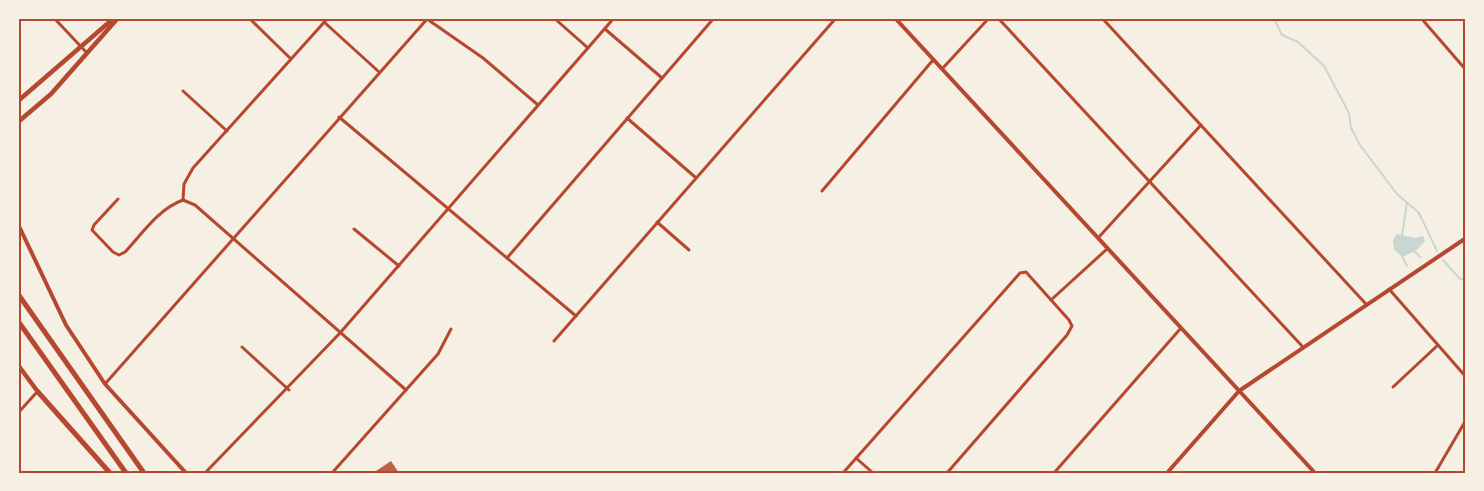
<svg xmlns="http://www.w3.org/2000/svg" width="1484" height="491" font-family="'IBM Plex Sans',sans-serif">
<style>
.water{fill:#c9d6d2}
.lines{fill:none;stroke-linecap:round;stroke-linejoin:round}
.stream{stroke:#c9d6d2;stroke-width:2}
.building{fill:#bf614a}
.minor{stroke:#b5482f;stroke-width:3}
.tertiary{stroke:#b5482f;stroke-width:4}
.secondary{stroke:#b5482f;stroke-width:4.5}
.primary{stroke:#b5482f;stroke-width:4.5}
.motorway{stroke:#b5482f;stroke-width:5}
.neatline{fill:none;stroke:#b5482f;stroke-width:2}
</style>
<rect width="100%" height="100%" fill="#f6efe4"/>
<!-- water -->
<polygon class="water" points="1397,234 1415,238 1423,236 1425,241 1416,251 1402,257 1394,249 1393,240"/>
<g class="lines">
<!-- stream -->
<g class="stream">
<polyline points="1274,18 1282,35 1298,42 1324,66 1349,113 1351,128 1360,145 1397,194 1419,213 1437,251"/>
<polyline points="1402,236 1407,203"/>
<polyline points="1414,251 1420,257"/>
<polyline points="1402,256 1407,266"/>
<polyline points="1443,260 1459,278 1466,281"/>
</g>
</g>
<!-- building -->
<polygon class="building" points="391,461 399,473 373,473"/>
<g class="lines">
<!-- minor -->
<g class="minor">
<polyline points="54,18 87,53"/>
<polyline points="554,18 588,48"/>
<polyline points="998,18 1302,346"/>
<polyline points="1102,18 1366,304"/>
<polyline points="1421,18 1466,70"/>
<polyline points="250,19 291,59"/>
<polyline points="427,19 483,58 538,105"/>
<polyline points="324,22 378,71"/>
<polyline points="605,29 662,78"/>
<polyline points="942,69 989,18"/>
<polyline points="183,91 227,131"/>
<polyline points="339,117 576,316"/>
<polyline points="627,118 695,177"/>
<polyline points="822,191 933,60"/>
<path d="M118 199 94 225 92 230 113 252 119 255 125 252C142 234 158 209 183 200L195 205 406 390"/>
<polyline points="183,200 184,184 193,168 328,18"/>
<polyline points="657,222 689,250"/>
<polyline points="354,229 399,266"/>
<polyline points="1098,238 1201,125"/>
<polyline points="507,258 714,18"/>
<polyline points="1389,289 1466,377"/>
<polyline points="1051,300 1107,249"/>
<polyline points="554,341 836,18"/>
<polyline points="242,347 289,390"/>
<polyline points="105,384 428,18"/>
<polyline points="1393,387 1438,345"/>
<polyline points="18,413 37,392"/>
<polyline points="856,458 873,473"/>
<polyline points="205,473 340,333 614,18"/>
<polyline points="332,473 438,354 451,329"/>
<polyline points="843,473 1020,273 1026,272 1069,320 1072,326 1067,335 947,473"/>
<polyline points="1054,473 1181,328"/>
<polyline points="1435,473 1466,420"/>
</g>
<!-- tertiary -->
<g class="tertiary">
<polyline points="895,18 1315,473"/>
<polyline points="18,224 66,325 105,384 186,473"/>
<polyline points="1167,473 1239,391 1466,238"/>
</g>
<!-- secondary -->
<polyline class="secondary" points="18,365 38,392"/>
<!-- primary -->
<g class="primary">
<polyline points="18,101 114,18"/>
<polyline points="18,122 51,94 118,18"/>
</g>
<!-- motorway -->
<g class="motorway">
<polyline points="18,294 144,473"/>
<polyline points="18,321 126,473"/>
<polyline points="38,392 110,473"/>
</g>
</g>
<!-- border -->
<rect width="1484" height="491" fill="none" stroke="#f6efe4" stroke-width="39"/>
<rect x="20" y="20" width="1444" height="452" class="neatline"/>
</svg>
